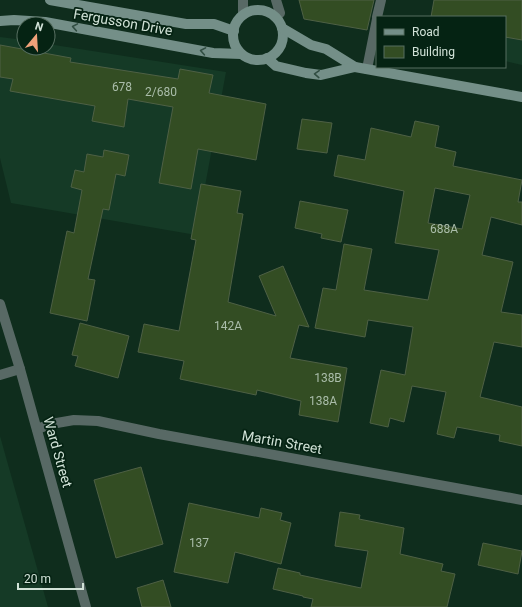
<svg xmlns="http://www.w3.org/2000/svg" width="522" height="607" font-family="Roboto,sans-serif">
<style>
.built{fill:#153a26}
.building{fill:#334d23;stroke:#4e6045;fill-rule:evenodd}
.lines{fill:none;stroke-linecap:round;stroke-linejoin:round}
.service{stroke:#586965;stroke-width:10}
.minor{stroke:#586965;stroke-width:10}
.tertiary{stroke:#586965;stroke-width:10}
.secondary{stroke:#748f88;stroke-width:10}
.oneway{stroke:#314e42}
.labels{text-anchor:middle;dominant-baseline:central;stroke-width:3.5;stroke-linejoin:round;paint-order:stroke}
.number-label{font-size:12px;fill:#aabdaa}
.street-label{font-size:14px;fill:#d1e2d7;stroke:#052313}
</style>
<rect width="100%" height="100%" fill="#0f2d1d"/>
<!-- built -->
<g class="built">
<polygon points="522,0 522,65 505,61 505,17 502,17"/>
<polygon points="0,37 24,40 24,48 48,48 48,44 226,72 196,235 11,203 0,158"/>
<polygon points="0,436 48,607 0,607"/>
</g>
<!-- building -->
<g class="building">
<polygon points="299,0 374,0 367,30 304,19"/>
<polygon points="434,0 522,0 522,40 505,37 505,17 431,17"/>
<polygon points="0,45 71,58 70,62 178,79 180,69 213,75 209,93 266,104 256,160 198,149 191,189 159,183 173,107 128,99 124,127 92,121 95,106 10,91 13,79 0,77"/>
<polygon points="302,119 332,123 327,153 297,149"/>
<path d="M415 121 439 126 435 147 456 152 453 166 522 180 518 202H522V225L491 217 482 255 513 262 501 312 522 315V347L494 342 480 397 522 407V446L499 441 500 435 457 427 454 438 437 434 446 392 412 386 404 422 390 418 388 427 370 423 381 370 405 375 413 327 368 320 365 337 315 328 323 288 336 290 344 244 372 249 364 290 428 300 439 250 395 243 404 191 334 176 338 155 365 160 371 128 411 137ZM435 188 470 195 462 229 428 223Z"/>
<polygon points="104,150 129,155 125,176 116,174 109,210 103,209 88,279 95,280 87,321 50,313 67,231 74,233 82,190 71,187 75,170 84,172 87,154 103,157"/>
<polygon points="201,184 241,191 237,213 243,214 228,302 276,316 259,276 283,266 309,327 299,325 290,358 347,368 338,422 299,415 301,401 257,390 256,395 180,379 184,361 138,352 144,324 179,331 196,240 191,239"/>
<polygon points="300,201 348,210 341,242 321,238 322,234 295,228"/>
<polygon points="80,323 129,336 118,378 75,366 78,356 72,355"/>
<polygon points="141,467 163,544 116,558 94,480"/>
<polygon points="189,503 259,518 261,508 282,513 280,520 291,523 281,564 235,552 228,583 174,572"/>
<polygon points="340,512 360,515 359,519 404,528 400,554 443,564 441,571 455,574 447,607 311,607 313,599 303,597 303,596 273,589 278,568 300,573 300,575 361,588 368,551 335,546"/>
<polygon points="483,543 522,551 518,574 478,565"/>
<polygon points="163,580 171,607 142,607 137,588"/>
</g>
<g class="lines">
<!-- service -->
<g class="service">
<polyline points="377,17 381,0"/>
<polyline points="367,69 377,19"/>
<polyline points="0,375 20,369"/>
</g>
<!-- minor -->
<polyline class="minor" points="37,429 51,424 74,420 98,421 159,434 522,500"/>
<!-- tertiary -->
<g class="tertiary">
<polyline points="243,15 243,0"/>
<polyline points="275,17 280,13 276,0"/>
<polyline points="0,304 20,369 86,607"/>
</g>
<!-- secondary -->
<g class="secondary">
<polyline points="50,0 186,24 214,24 234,31"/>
<circle cx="258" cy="35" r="25"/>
<polyline points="0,21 14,20 45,22 213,53 241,54"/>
<polyline points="282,28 311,45 326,49 355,67 522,97"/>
<polyline points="267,58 276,66 306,73 321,75 355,67"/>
</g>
</g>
<!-- one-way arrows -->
<defs><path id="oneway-chevron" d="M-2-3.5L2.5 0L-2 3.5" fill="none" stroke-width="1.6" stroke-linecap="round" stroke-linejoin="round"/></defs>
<g class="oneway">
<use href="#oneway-chevron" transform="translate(75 27) rotate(-170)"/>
<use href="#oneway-chevron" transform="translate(203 51) rotate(-170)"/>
<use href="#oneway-chevron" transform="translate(317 74) rotate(-177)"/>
</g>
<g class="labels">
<!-- number labels -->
<g class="number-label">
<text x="122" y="87">678</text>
<text x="161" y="92">2/680</text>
<text x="444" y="229">688A</text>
<text x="228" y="326">142A</text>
<text x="328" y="378">138B</text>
<text x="323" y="401">138A</text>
<text x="199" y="543">137</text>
</g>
<!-- street labels -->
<g class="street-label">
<text transform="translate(123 22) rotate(10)">Fergusson Drive</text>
<text transform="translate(282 442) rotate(10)">Martin Street</text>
<text transform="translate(58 452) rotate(74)">Ward Street</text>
</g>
</g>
<!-- legend -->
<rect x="376" y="16" width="130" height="52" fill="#052313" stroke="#576f61"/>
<rect x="384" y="29" width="20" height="6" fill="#748f88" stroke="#576f61"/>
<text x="412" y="36" font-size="12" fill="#d1e2d7">Road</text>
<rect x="384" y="46" width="20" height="12" fill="#334d23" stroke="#576f61"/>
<text x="412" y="56" font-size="12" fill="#d1e2d7">Building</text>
<!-- north arrow -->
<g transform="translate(36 36) rotate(18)"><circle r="19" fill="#052313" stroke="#576f61"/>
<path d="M0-3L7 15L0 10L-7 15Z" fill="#f0a27a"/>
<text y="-6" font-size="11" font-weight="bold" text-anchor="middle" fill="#d1e2d7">N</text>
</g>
<!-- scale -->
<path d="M18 583v6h65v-6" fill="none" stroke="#d1e2d7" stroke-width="2"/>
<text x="24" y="583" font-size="12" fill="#d1e2d7" stroke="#052313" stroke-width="3" paint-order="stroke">20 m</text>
</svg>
